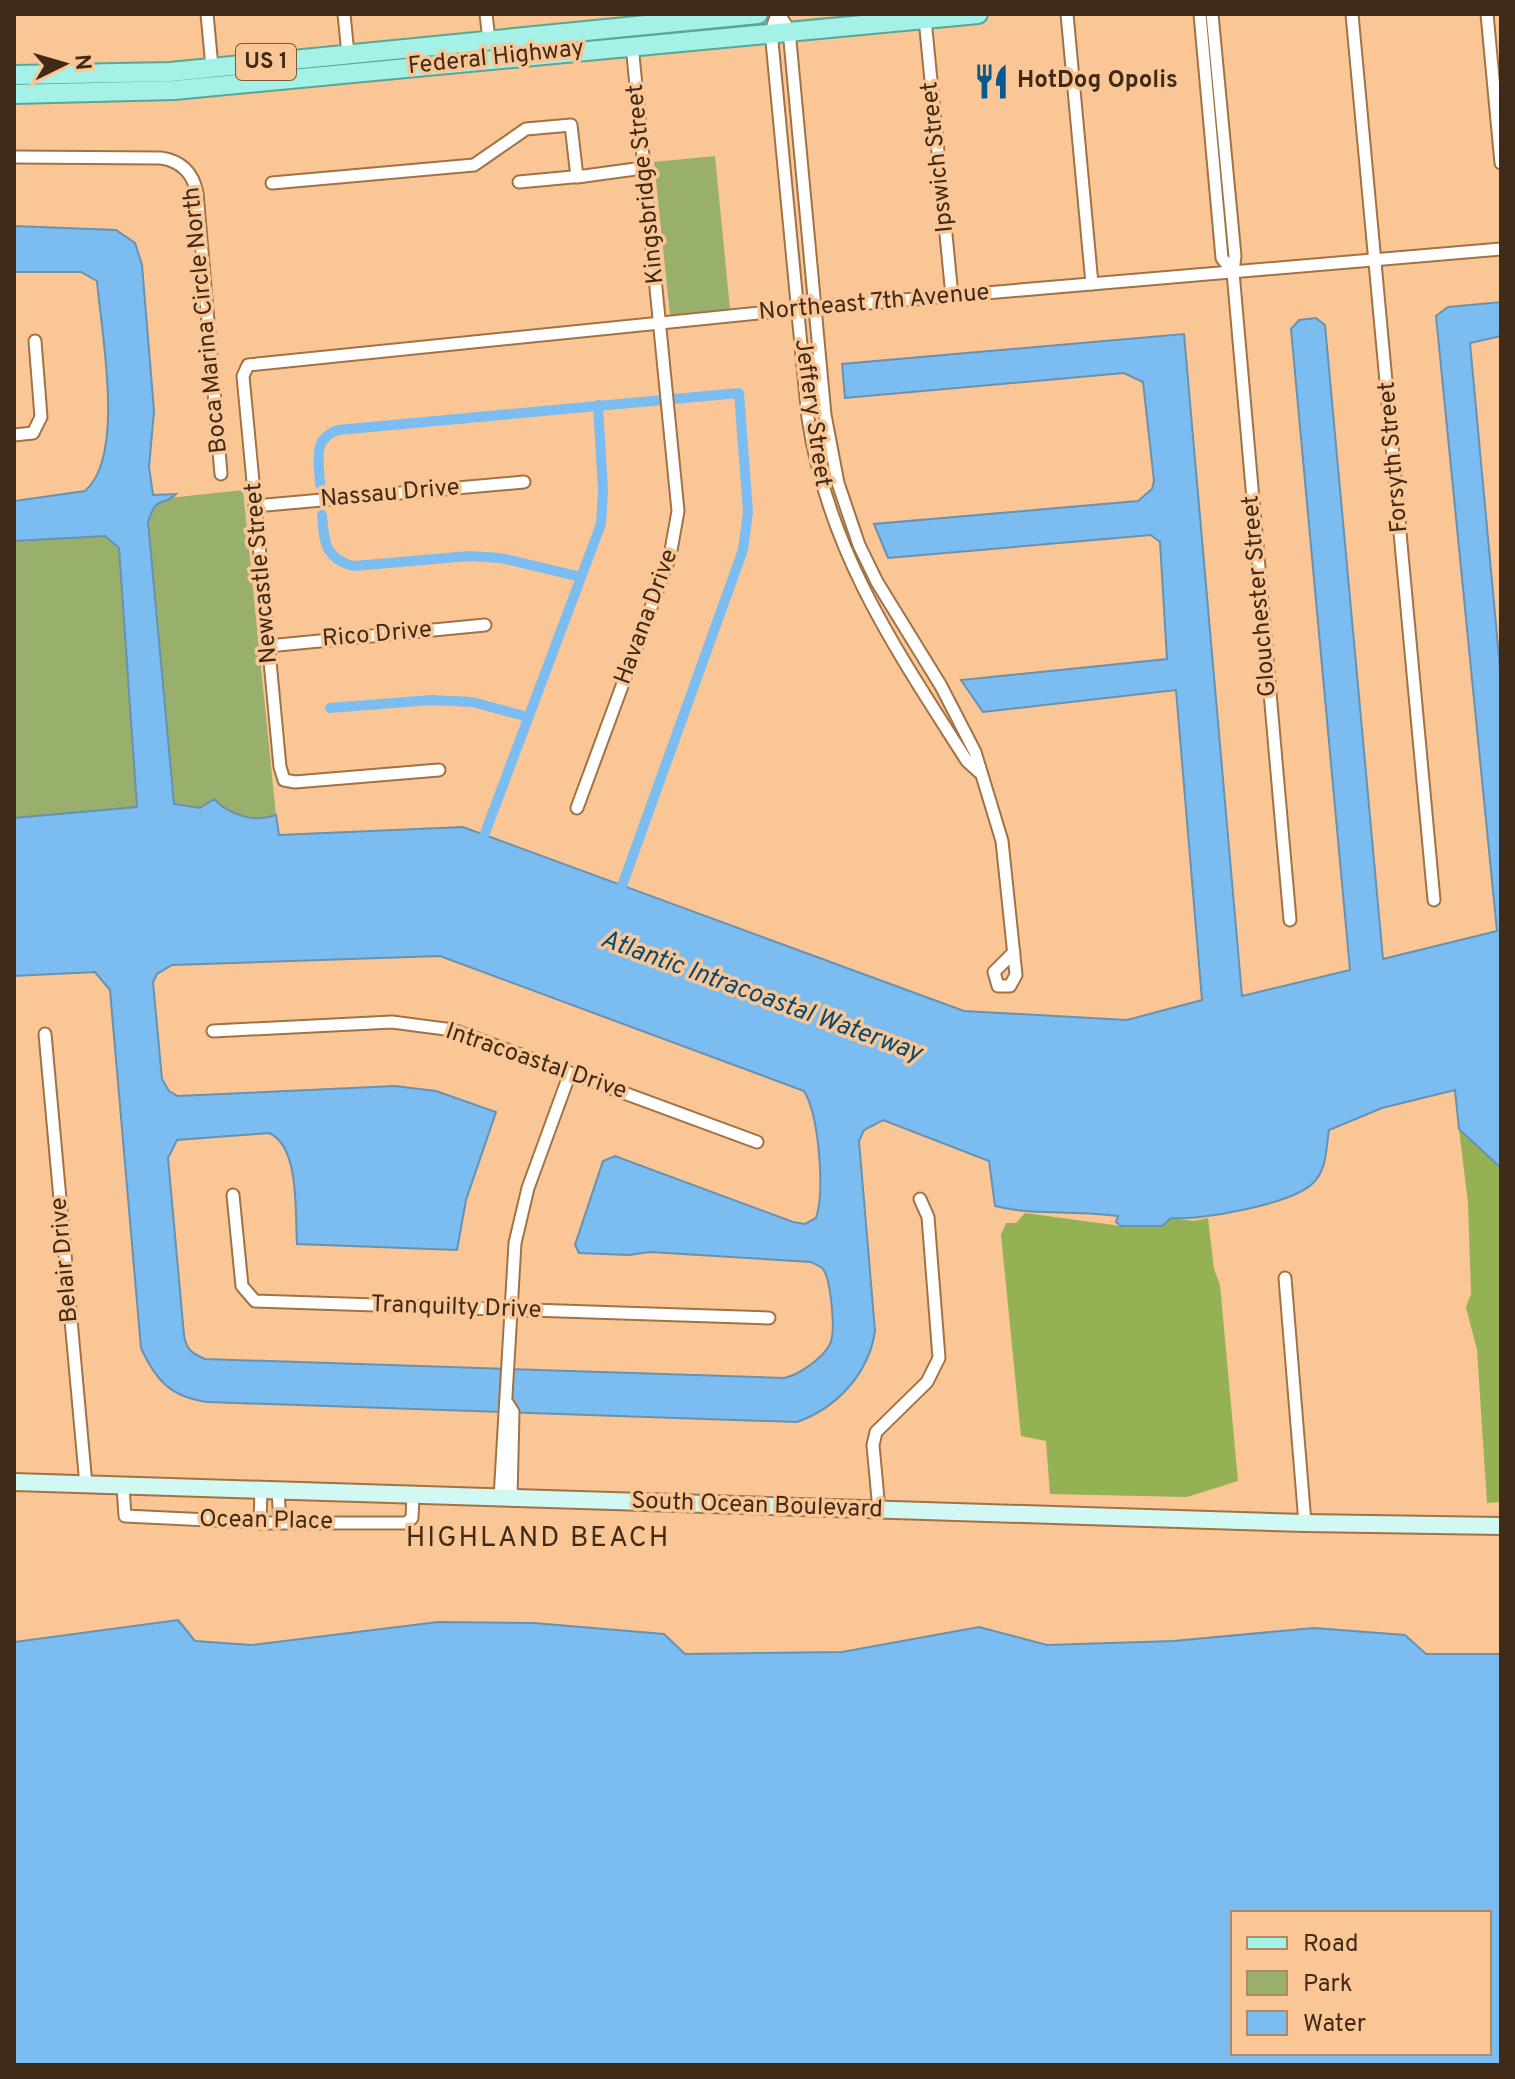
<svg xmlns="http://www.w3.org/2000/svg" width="1515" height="2079" font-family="Overpass,sans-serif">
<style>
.green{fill:#99b06c}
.forest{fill:#94b253}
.water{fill:#7bbdf1;stroke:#6991b0;stroke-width:2;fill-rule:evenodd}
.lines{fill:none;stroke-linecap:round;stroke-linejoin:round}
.canal{stroke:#7bbdf1;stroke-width:10}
.street-casing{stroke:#a17244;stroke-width:15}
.secondary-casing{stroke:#a17244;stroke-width:20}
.primary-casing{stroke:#59a694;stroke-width:22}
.street{stroke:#fff;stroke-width:11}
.secondary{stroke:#d1f8f3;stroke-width:16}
.primary{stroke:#a4f1e7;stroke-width:18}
.labels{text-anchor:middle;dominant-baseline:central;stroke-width:7;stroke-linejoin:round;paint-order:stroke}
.shield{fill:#fac696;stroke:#785a3e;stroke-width:2}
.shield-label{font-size:22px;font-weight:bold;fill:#402b18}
.street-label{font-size:24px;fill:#402b18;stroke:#fac696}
.poi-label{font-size:24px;font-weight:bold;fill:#402b18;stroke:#fac696;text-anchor:start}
.water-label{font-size:26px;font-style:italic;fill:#064a74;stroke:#fac696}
.quarter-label{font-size:28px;letter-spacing:2px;fill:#402b18;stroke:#fac696}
</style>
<rect width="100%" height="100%" fill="#fac696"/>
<!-- green -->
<g class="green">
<polygon points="715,156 730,309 670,315 654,162"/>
<polygon points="243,490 276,815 266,819 173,804 148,521 152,507 160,499"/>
<polygon points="105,536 119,547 137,807 14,818 14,541"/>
</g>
<!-- forest -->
<g class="forest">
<polygon points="1459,1129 1501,1168 1501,1502 1487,1503 1477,1350 1466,1307 1471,1294 1468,1203"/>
<polygon points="1025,1213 1121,1226 1162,1226 1171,1218 1194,1221 1208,1218 1214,1269 1220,1285 1238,1481 1187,1497 1050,1494 1046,1441 1021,1436 1001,1235 1006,1223 1016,1223"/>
</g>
<!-- water -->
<g class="water">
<path d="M14 226 116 230 135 243 142 265 154 411 149 467 153 495 176 494C162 508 157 493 148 522L174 804 200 808 214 799C229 815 255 823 276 815L279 835 463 827 964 1011 1127 1020 1202 1000 1176 690 983 712 961 680 1167 659 1160 542 1151 535 888 558 874 524 1138 501 1152 489 1154 481 1143 382 1124 373 845 398 842 364 1184 334 1242 996 1350 970 1291 329 1299 320 1316 318 1325 325 1383 959 1497 931 1436 316 1448 307 1501 302V336L1470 343 1501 679V1168L1459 1129 1455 1090 1382 1108 1329 1130C1326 1148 1327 1170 1313 1183 1293 1204 1198 1221 1171 1218L1162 1226H1121L1116 1222 1118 1216C1078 1210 1034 1216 995 1206L989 1161 883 1120 864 1130 859 1141 875 1331C869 1373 837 1408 797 1422L207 1402C171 1397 156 1381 141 1348L110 990 95 972 14 976V818L137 807 119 548 105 536 14 541V501L85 491C126 456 101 331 97 281L81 272H14ZM440 956 804 1091C819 1115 825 1191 816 1218L805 1224 793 1222 615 1156 603 1161 575 1245 579 1253 629 1255 650 1252 811 1262C814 1264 819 1265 822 1268 831 1277 836 1332 830 1344 823 1358 799 1375 784 1378L205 1359C191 1353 186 1349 184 1335L168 1158 177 1140 269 1133C300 1146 295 1213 297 1244L457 1250 466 1200 496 1112 436 1091 395 1086 178 1096 169 1091 162 1079 153 982 157 974 172 965Z"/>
<path d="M178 1620 195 1641 252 1645 438 1622 534 1623 664 1634 685 1654 842 1652 979 1627 1047 1645 1173 1641 1314 1628 1405 1635 1426 1654H1501V2065H14V1642ZM1489 1913V2053H1233V1913Z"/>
</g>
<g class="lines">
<!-- canal -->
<g class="canal">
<path d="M320 484C319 460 312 439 338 430L739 393 748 512 743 550 618 897"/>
<path d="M322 515C324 542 325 559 354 566L469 556 501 558 581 577"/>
<polyline points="330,708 431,700 472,702 528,717"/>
<polyline points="479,849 601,524 603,490 598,405"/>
</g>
<defs>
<g id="street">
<polyline points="207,14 212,67"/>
<polyline points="344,14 348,54"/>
<polyline points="486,14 489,40"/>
<path d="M777 14 771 31 808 418C828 551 896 650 967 761L979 772"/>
<polyline points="779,14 789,30 825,415 838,483 859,545 877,582 941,686 975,752 1002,841 1016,975 1010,986 998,986 994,972 1014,952"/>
<polyline points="1067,14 1092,284"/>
<polyline points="1200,14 1222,258 1233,272 1235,256 1212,14"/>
<polyline points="1352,14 1434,900"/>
<polyline points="1487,14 1501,163"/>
<polyline points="925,19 952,296"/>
<path d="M14 157 161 158C181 161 193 173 197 193L221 474"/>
<polyline points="519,182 583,176"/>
<polyline points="272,183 474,165 526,129 571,125 577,177 643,168"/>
<polyline points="1233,272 1290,920"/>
<polyline points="14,435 33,433 41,417 35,341"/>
<polyline points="255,506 524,482"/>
<polyline points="268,646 485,625"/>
<polyline points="439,770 295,782 284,780 280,767 243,376 248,365 798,309 1501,249"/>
<polyline points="577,808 670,556 678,511 632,45"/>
<polyline points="213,1031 392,1022 453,1030 757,1142"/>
<polyline points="45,1034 86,1485"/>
<polyline points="233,1195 242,1286 255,1301 769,1318"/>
<polyline points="1285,1278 1305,1523"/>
<polyline points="508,1404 513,1412 511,1498"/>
<polyline points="123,1486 125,1516 270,1523 406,1523 412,1518 413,1495"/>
<polyline points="278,1491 280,1523"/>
<polyline points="500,1498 515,1243 528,1188 570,1073"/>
<polyline points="879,1510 873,1445 876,1432 927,1382 939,1358 928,1217 920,1199"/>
<polyline points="260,1523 261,1490"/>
</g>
<polyline id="secondary" points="14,1482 1305,1523 1501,1526"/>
<g id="primary">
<polyline points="14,75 170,72 758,14"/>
<polyline points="14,94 174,90 978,14"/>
</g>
</defs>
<!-- street casing -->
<use href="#street" class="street-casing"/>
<!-- secondary casing -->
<use href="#secondary" class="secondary-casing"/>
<!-- primary casing -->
<use href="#primary" class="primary-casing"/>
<!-- street -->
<use href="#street" class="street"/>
<!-- secondary -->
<use href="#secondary" class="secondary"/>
<!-- primary -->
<use href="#primary" class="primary"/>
</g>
<!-- icons -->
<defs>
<symbol id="restaurant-bare" viewBox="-9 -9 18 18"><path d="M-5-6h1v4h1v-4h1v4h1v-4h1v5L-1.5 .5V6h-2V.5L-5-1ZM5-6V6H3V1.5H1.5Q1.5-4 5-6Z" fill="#075a8d" stroke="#fac696" stroke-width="2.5" paint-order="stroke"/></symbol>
</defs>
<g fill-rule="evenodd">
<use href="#restaurant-bare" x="966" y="56" width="51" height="51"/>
</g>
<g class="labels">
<!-- shield labels -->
<rect class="shield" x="236" y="44" width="60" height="36" rx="6"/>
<g class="shield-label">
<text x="266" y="62">US 1</text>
</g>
<!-- street labels -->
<g class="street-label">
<text transform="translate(496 58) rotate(-6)">Federal Highway</text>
<text transform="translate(938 157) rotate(-96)">Ipswich Street</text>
<text transform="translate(646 184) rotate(-96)">Kingsbridge Street</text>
<text transform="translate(874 303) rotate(-5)">Northeast 7th Avenue</text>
<text transform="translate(206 320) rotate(-96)">Boca Marina Circle North</text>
<text transform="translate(812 413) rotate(82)">Jeffery Street</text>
<text transform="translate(1394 457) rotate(-95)">Forsyth Street</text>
<text transform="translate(390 494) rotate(-5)">Nassau Drive</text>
<text transform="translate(262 573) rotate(-95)">Newcastle Street</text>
<text transform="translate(1260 596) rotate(-95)">Glouchester Street</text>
<text transform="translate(647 617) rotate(-70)">Havana Drive</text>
<text transform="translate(377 635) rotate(-5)">Rico Drive</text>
<text transform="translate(536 1062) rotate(19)">Intracoastal Drive</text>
<text transform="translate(65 1260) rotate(-95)">Belair Drive</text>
<text transform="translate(456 1308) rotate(2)">Tranquilty Drive</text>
<text transform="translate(757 1506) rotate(2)">South Ocean Boulevard</text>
<text transform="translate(266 1521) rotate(1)">Ocean Place</text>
</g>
<!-- poi labels -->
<g class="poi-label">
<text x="1017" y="81">HotDog Opolis</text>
</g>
<!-- water labels -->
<g class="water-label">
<text transform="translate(761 997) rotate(20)">Atlantic Intracoastal Waterway</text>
</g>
<!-- quarter labels -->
<g class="quarter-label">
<text x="538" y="1539">HIGHLAND BEACH</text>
</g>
</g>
<!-- border -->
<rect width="1515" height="2079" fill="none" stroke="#402b18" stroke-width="32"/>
<!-- legend -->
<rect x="1231" y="1911" width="260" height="144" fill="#fac696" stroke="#b08864" stroke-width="2"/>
<rect x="1247" y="1937" width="40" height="12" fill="#a4f1e7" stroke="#b08864" stroke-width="2"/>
<text x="1303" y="1951" font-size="24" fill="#402b18">Road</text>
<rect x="1247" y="1971" width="40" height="24" fill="#99b06c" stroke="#b08864" stroke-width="2"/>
<text x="1303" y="1991" font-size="24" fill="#402b18">Park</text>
<rect x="1247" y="2011" width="40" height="24" fill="#7bbdf1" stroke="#b08864" stroke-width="2"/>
<text x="1303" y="2031" font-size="24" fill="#402b18">Water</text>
<!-- north arrow -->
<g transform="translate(64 64) rotate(85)" stroke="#fac696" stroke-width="6" paint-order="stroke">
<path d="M0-6L14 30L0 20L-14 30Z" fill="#402b18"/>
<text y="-12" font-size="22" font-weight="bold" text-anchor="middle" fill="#402b18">N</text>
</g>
</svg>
